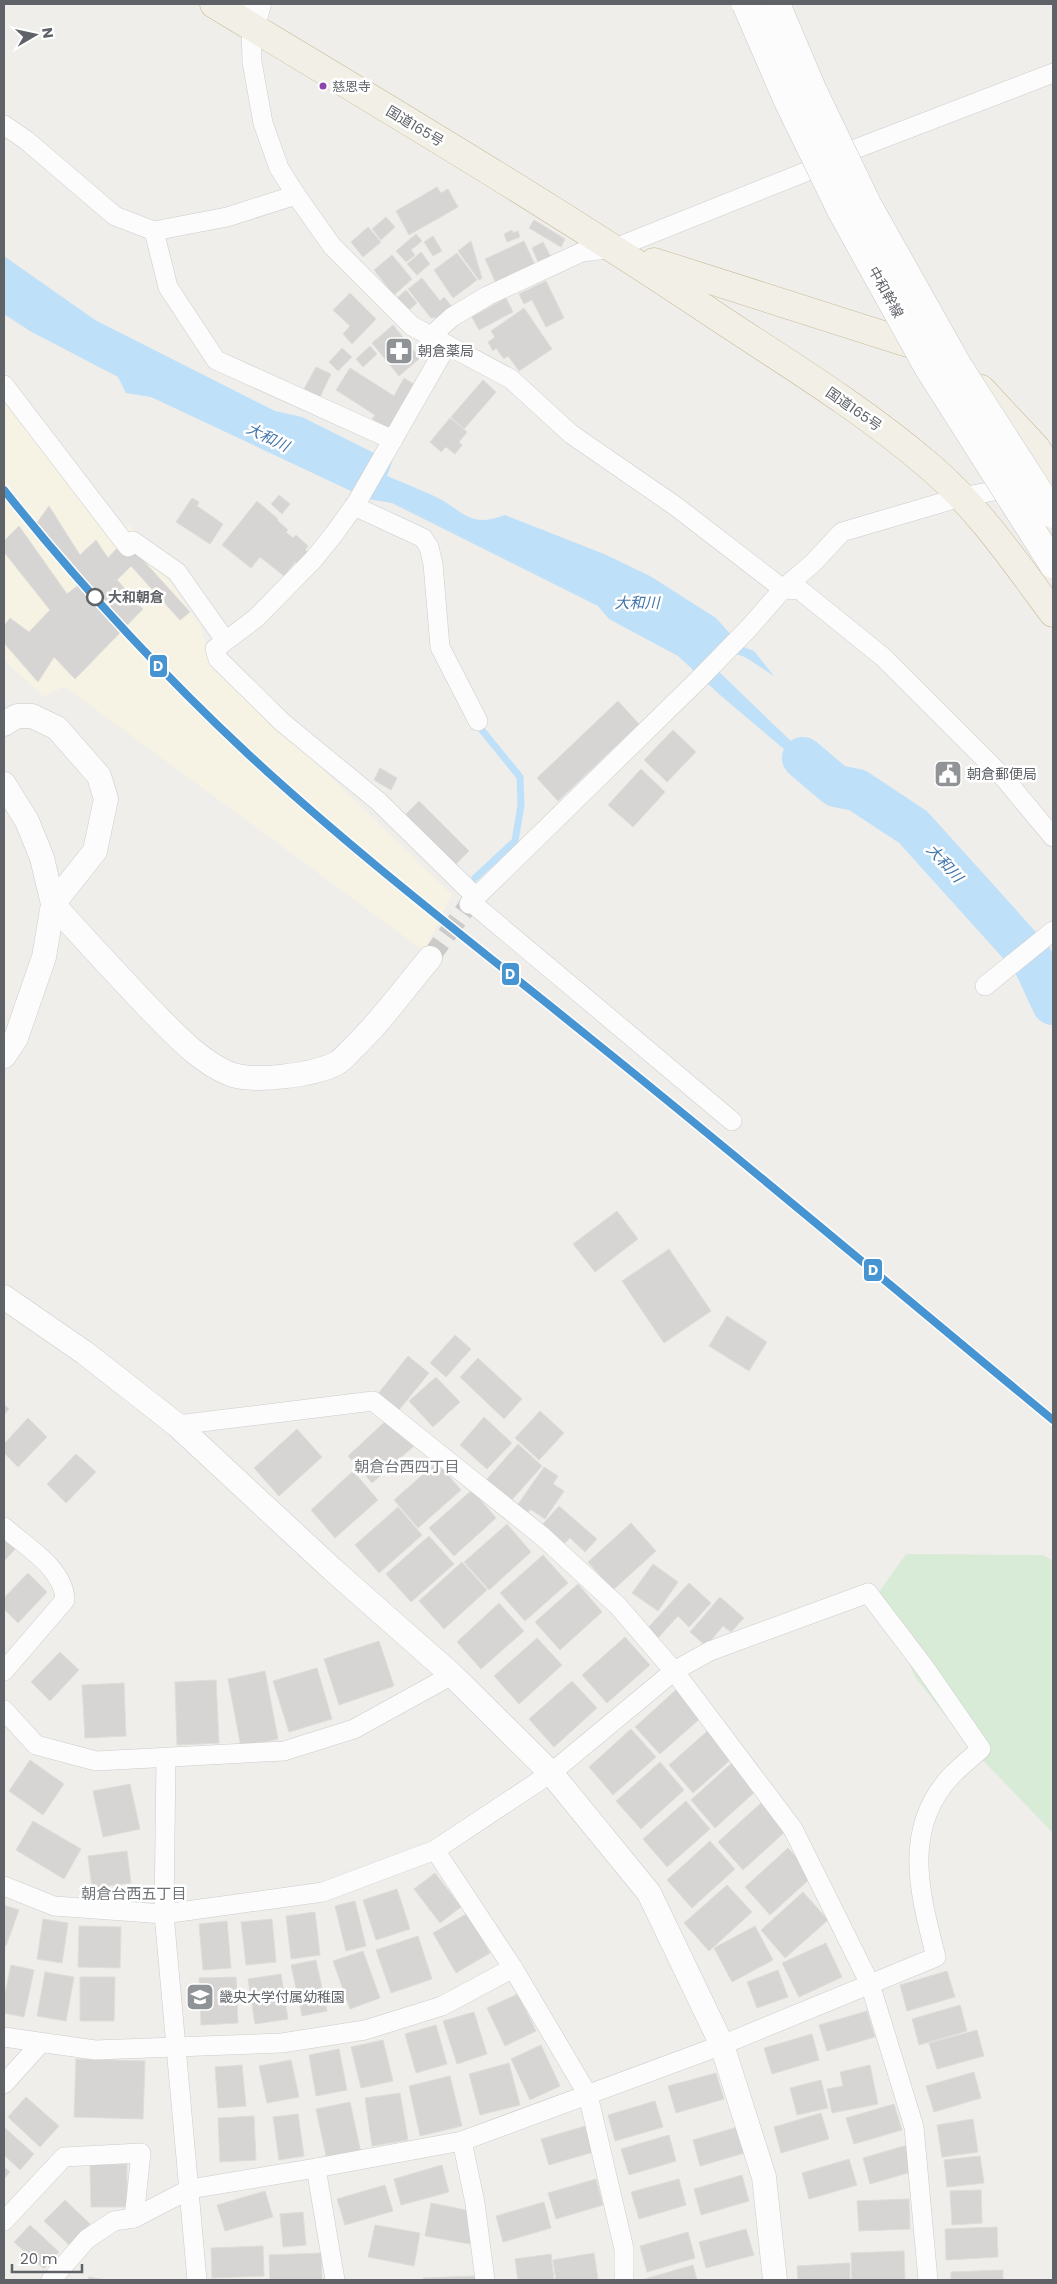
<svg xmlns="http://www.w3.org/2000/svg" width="1057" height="2284" font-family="Poppins,'Noto Sans JP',sans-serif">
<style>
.commercial{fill:#f7f3e4}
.green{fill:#d8ebd6}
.water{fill:#bfe0f9}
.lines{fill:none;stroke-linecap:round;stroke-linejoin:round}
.stream{stroke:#bfe0f9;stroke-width:7}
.river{stroke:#bfe0f9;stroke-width:42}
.building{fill:#d6d5d3;stroke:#deddd9}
.minor-tunnel{stroke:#cbcbca;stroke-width:19;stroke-dasharray:19 9;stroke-linecap:butt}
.minor-casing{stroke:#cbcccc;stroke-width:20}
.tertiary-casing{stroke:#cbcccc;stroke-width:25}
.secondary-casing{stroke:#cacacb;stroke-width:29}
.trunk-casing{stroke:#c8b996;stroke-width:29}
.minor{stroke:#fdfcfc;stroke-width:19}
.tertiary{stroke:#fdfcfc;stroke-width:24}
.secondary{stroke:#fdfcfc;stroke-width:28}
.trunk{stroke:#f2f0e6;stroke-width:28}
.secondary-bridge-casing{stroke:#cacacb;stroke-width:29;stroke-linecap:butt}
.secondary-bridge{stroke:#fdfcfc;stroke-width:28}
.rail-1-casing{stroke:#fff;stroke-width:11}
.rail-1{stroke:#4694d1;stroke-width:8}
.bus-dot{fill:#8e44ad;stroke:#fff;stroke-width:2}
.stop-dot{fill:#fff;stroke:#5f6368;stroke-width:2.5}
.labels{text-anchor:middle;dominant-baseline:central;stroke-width:5;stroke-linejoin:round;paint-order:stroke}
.bus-label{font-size:13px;fill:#5f6368;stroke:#fff;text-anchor:start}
.street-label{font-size:14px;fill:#5f6368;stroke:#fff}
.poi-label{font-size:14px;fill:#5f6368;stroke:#fff;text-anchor:start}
.stop-label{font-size:14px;font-weight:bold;fill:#5f6368;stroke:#fff;text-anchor:start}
.water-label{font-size:15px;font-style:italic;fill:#4174aa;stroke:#fff}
.neighbourhood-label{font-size:15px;fill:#70757a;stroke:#fff}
.line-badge{stroke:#fff;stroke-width:2}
.badge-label{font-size:14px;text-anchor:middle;font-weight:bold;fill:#fff}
</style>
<rect width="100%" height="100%" fill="#efeeea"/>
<!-- commercial -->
<polygon class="commercial" points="4,394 112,537 130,525 200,625 212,662 452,895 424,951 64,686 44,697 4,660"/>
<!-- green -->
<polygon class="green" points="906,1554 1043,1555 1053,1561 1053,1833 971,1748 915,1677 879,1592"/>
<!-- water -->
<path class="water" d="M4 256 95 320 275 411 302 417 392 462 387 476C403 483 419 489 434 496 464 510 468 529 505 515L604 554 650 576 716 618 741 646 754 651 774 676 745 657 717 648 709 662 801 751 810 749 853 791 832 796 785 750 719 694 678 656 609 619 598 606 392 503 368 499 151 397 126 393 118 377 30 331 4 314Z"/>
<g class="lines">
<!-- stream -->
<polyline class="stream" points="475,878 515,841 521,805 520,777 481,729"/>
<!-- river -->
<polyline class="river" points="803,758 836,786 857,790 913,827 1032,959 1053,1004"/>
</g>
<!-- building -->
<g class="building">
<polygon points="437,187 441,193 448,189 458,207 409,235 396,211"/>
<polygon points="386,217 395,227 381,240 372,229"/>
<polygon points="534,220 565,239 561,247 529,228"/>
<polygon points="368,227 381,242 363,257 351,242"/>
<polygon points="512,230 513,233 518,231 520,237 507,242 504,234"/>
<polygon points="416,234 422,241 411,250 415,255 406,262 396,251"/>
<polygon points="433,236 442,251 433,256 424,242"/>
<polygon points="471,241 482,278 479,280 458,251"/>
<polygon points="524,241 535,265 496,283 485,259"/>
<polygon points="543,242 551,257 538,262 532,248"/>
<polygon points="421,252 430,264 417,275 407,264"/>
<polygon points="457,253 477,280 453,298 434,270"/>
<polygon points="392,255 412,279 394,295 374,270"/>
<polygon points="422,278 440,301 444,297 454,309 446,316 431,318 408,289"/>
<polygon points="546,281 564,318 546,327 532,300 524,304 519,294"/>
<polygon points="406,290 417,303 408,311 397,298"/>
<polygon points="350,293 376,319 352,344 343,334 350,326 333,310"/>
<polygon points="506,298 513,312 479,330 472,317"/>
<polygon points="524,308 552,349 519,371 508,356 504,359 496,348 493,351 488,342 495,337 491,331"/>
<polygon points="393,325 420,358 399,376 372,343"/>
<polygon points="370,346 377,354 363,367 356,359"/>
<polygon points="342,348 352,357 338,371 329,362"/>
<polygon points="316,367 331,374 320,397 304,389"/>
<polygon points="350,368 394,396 404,378 415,385 388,430 372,419 375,415 336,390"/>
<polygon points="483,380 496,392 464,429 451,417"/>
<polygon points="450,418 467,432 459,442 462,445 455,454 446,447 441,452 430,442"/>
<polygon points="279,495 290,504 282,514 271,504"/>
<polygon points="192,498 199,502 197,506 223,524 210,544 176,522"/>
<polygon points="257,501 278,519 277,520 288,530 286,532 293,538 296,535 308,546 305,550 308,552 298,565 295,562 284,576 260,557 251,568 222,545"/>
<polygon points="49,506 80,555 96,540 108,558 121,544 132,548 190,612 180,620 131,566 117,580 143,609 75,679 54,657 38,682 4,643 4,626 10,618 29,632 50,610 4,552 4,541 19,526 67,594 85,580 36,524"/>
<polygon points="618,701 639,724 558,801 537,778"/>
<polygon points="673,730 696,752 667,782 644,760"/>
<polygon points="380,768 397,778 391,790 374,780"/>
<polygon points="641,769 665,792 633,827 608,805"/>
<polygon points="419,801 469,851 453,867 403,817"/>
<polygon points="617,1211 638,1239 595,1272 573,1244"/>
<polygon points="669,1249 711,1311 664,1343 622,1281"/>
<polygon points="727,1316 767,1342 749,1371 709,1346"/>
<polygon points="455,1335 471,1349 446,1377 430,1363"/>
<polygon points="408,1356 429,1373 399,1410 378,1394"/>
<polygon points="478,1358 522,1399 504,1419 460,1377"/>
<polygon points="436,1377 460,1402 433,1427 409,1401"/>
<polygon points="4,1404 9,1409 4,1415"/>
<polygon points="540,1411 564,1433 539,1460 515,1438"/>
<polygon points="390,1417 415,1445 372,1483 348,1456"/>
<polygon points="484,1417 512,1443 487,1469 460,1445"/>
<polygon points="28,1418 47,1437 18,1467 4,1453 4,1444"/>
<polygon points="297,1429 322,1457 279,1496 254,1468"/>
<polygon points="518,1444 542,1466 510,1502 486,1480"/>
<polygon points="76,1454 96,1472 66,1503 47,1484"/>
<polygon points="437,1462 461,1490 418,1528 394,1500"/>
<polygon points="544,1467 558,1476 553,1484 564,1491 545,1519 530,1509 525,1518 514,1510"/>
<polygon points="353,1471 378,1500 335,1538 311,1510"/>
<polygon points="472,1490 496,1518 454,1556 429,1528"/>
<polygon points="559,1506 597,1539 585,1552 570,1538 563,1545 541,1526"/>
<polygon points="398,1507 422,1535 379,1573 355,1545"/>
<polygon points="631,1523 656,1551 613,1590 588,1562"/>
<polygon points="507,1524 531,1552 489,1590 464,1562"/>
<polygon points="4,1530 19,1545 4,1561"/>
<polygon points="429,1536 454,1564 411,1602 386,1574"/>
<polygon points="543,1555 568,1583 525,1621 500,1593"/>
<polygon points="462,1562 487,1590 444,1629 419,1601"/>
<polygon points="653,1564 678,1582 658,1611 632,1593"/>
<polygon points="28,1573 47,1592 18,1623 4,1609 4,1598"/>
<polygon points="689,1583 711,1603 689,1627 678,1616 657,1639 646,1630"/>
<polygon points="578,1584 602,1612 560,1650 535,1622"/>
<polygon points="720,1597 744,1618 731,1632 723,1626 706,1646 690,1632"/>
<polygon points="499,1603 524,1631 481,1669 457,1642"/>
<polygon points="625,1637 650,1665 607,1703 582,1675"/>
<polygon points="537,1638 562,1665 519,1704 494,1676"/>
<polygon points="379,1641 394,1686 339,1705 324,1659"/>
<polygon points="60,1652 79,1670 50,1701 31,1682"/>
<polygon points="317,1668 332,1719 289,1732 273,1681"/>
<polygon points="265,1671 278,1739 241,1747 228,1679"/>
<polygon points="216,1680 219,1743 177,1745 175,1682"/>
<polygon points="572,1681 597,1708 554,1747 529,1719"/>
<polygon points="124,1683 126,1736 85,1738 82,1685"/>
<polygon points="678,1688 703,1716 660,1754 635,1727"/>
<polygon points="712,1727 736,1755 693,1793 669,1765"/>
<polygon points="631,1729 656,1757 613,1795 589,1767"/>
<polygon points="30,1760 64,1784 43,1815 9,1791"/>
<polygon points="734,1761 758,1789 715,1828 691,1800"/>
<polygon points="660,1762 684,1790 641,1829 616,1801"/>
<polygon points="130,1784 140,1829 103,1837 93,1791"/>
<polygon points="686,1801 710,1829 667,1867 643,1839"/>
<polygon points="761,1803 786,1831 743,1870 718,1842"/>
<polygon points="33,1821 81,1849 64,1879 16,1850"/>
<polygon points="710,1841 735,1869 692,1908 667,1880"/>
<polygon points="788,1848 813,1876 770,1915 745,1887"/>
<polygon points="127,1851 131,1883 92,1888 88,1856"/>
<polygon points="435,1873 461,1907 440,1923 414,1889"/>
<polygon points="727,1885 752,1912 709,1951 684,1923"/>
<polygon points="397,1889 410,1929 376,1940 363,1900"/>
<polygon points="803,1892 828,1920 785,1958 761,1930"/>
<polygon points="355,1901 366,1946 346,1951 335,1906"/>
<polygon points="4,1905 19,1910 6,1946 4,1945"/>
<polygon points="315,1912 320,1955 291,1959 286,1916"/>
<polygon points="468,1913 490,1953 456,1973 433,1933"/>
<polygon points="43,1919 68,1923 62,1963 37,1959"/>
<polygon points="272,1919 276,1962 246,1965 241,1922"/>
<polygon points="227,1921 231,1968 203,1970 199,1924"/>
<polygon points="79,1926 121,1927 120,1968 78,1967"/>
<polygon points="755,1926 773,1960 732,1982 714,1948"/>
<polygon points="418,1936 432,1979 391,1993 376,1950"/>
<polygon points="826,1943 842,1977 799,1997 782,1963"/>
<polygon points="363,1951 380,1998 350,2009 333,1961"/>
<polygon points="316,1960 327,2011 302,2016 291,1965"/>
<polygon points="11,1965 34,1970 24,2017 4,2013 4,1998"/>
<polygon points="778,1970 788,1997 757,2008 747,1982"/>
<polygon points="947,1971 955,1997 907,2011 900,1985"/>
<polygon points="45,1972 74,1977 66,2021 37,2016"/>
<polygon points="281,1974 288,2019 255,2024 248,1979"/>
<polygon points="80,1977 115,1977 114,2021 80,2021"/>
<polygon points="236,1977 238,2023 201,2025 199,1978"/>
<polygon points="518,1994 536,2031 505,2046 487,2008"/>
<polygon points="960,2005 967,2031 919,2045 912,2019"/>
<polygon points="867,2011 875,2037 827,2051 819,2025"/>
<polygon points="474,2012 487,2054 457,2064 443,2021"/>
<polygon points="436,2025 447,2064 416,2073 405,2034"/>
<polygon points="977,2030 984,2056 937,2069 929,2043"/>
<polygon points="812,2034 819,2060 772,2074 764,2048"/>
<polygon points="383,2040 393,2081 361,2088 351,2047"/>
<polygon points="541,2045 560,2086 530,2100 511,2059"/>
<polygon points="339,2049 347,2090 316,2096 309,2055"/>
<polygon points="76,2059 145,2061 143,2119 74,2117"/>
<polygon points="291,2060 299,2097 267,2103 259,2066"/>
<polygon points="509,2063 520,2105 480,2115 469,2074"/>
<polygon points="242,2065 246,2106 218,2108 215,2067"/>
<polygon points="870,2065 878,2104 832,2113 827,2089 843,2086 840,2072"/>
<polygon points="974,2072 981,2098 934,2112 926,2086"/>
<polygon points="716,2073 724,2099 676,2113 668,2086"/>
<polygon points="450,2076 462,2126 420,2136 409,2086"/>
<polygon points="821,2080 828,2108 797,2115 790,2088"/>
<polygon points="400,2093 408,2140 372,2146 365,2098"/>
<polygon points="26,2097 59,2126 40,2147 8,2117"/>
<polygon points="655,2101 663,2127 615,2141 608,2115"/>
<polygon points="350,2102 361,2153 327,2160 316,2109"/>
<polygon points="894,2104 902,2130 854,2144 846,2118"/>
<polygon points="821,2113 829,2139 781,2153 774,2127"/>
<polygon points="298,2114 304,2156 279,2160 273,2117"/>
<polygon points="254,2116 256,2160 220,2162 218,2118"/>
<polygon points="973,2119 978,2152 942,2157 937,2125"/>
<polygon points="589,2125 597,2151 549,2165 541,2139"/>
<polygon points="741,2126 748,2152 700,2166 693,2140"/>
<polygon points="5,2128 34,2154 20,2170 4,2155"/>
<polygon points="669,2135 676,2161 629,2175 621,2149"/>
<polygon points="911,2144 918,2170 870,2184 863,2158"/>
<polygon points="980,2156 984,2183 947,2187 944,2160"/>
<polygon points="849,2159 857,2185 809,2199 802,2173"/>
<polygon points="127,2164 127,2207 91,2207 90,2165"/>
<polygon points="442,2165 449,2192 401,2205 394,2179"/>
<polygon points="4,2167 10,2172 4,2179"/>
<polygon points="742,2175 749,2201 701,2215 694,2189"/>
<polygon points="596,2179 603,2205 556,2219 548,2193"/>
<polygon points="679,2179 686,2205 639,2219 631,2192"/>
<polygon points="385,2185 393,2211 345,2225 337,2199"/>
<polygon points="981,2190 982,2223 952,2225 950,2191"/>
<polygon points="265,2191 273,2217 225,2231 217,2205"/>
<polygon points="909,2199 910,2229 859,2231 857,2201"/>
<polygon points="65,2200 90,2224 69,2245 44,2221"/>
<polygon points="544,2202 551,2228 503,2242 496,2216"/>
<polygon points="431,2203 476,2212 470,2244 425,2236"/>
<polygon points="303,2212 306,2245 283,2247 280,2214"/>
<polygon points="30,2225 59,2252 44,2269 14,2242"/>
<polygon points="375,2225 420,2233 414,2266 368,2257"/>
<polygon points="997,2227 998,2257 946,2260 945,2229"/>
<polygon points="746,2229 754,2255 706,2268 699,2242"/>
<polygon points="688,2232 695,2258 647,2272 640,2246"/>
<polygon points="263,2246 264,2276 212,2278 211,2248"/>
<polygon points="904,2251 905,2280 852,2280 851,2253"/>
<polygon points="321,2253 322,2280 270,2280 269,2255"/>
<polygon points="594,2253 598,2280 556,2280 553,2260"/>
<polygon points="551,2254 554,2280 518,2280 515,2259"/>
<polygon points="850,2263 850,2280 798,2280 797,2266"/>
<polygon points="693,2265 697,2280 645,2280 645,2279"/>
<polygon points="1003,2270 1003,2280 951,2280 951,2272"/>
<polygon points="475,2276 475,2280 423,2280 423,2278"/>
<polygon points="89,2277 106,2280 88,2280"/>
</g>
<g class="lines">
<!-- minor-tunnel -->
<polyline class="minor-tunnel" points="430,958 469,904"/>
<defs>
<g id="minor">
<polyline points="251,26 252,62 263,123 279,168 296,195 332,246 412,326 511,379 571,434 674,505 783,589 800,590 883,657 1004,778 1053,837"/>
<polyline points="4,125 26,140 115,216 154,231 227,217 296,195"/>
<polyline points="154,231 168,287 216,360 393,440"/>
<polyline points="431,336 452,317 487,296 582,252 615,248 808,171 850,151 1053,73"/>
<polyline points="447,345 357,502 334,534 313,560 256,618 215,649 218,659 282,722 378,801 475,896"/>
<polyline points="4,385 128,547 133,541 177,572 225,640"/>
<polyline points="354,506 423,538 429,547 433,564 440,647 478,721"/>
<polyline points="471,902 732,1121"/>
<polyline points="469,904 698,680 748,629 783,589 813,563 842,532 961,497 994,491"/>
<polyline points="985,986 1053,931"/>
<polyline points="177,1425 373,1401 542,1536 618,1606 674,1671 793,1829 870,1984 914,2127 928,2280"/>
<path d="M4 1527C26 1547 64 1568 65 1600L4 1671"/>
<polyline points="4,1710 36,1745 96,1761 284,1751 354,1729 452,1675"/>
<polyline points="166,1758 164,1914 197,2280"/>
<polyline points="435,1850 513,1968 588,2095 624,2249 624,2280"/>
<path d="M4 1886 54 1906 164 1914 323 1892 435 1850 551 1773 674 1671 710 1651 868 1593 925 1668 981 1749C971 1758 961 1766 952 1775 901 1829 920 1894 936 1957L722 2045 462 2141 316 2168 190 2189 134 2218 114 2221 87 2239 51 2280"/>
<polyline points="4,2037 95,2050 282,2043 365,2030 442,2006 513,1968"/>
<polyline points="4,2084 41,2043"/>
<polyline points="462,2141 475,2203 485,2280"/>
<polyline points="316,2168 335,2280"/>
<polyline points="4,2221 64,2157 141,2153 134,2218"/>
</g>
<g id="tertiary">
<polyline points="4,724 17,716 32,716 57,728 99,776 106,799 95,851 53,904"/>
<polyline points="4,784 27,821 42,858 53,904 44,957 16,1038 4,1056"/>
<path d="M53 904C84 939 116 973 148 1007 172 1031 198 1061 230 1074 254 1083 314 1075 337 1063 342 1060 347 1054 351 1050 380 1023 404 989 430 958"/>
<polyline points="4,1297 85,1353 177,1425 332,1569 452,1675 551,1773 649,1893 722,2045 764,2177 775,2280"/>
</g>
<polyline id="secondary" points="251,26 257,4"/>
<g id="trunk">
<path d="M214 4C385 107 557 209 722 320 792 366 865 411 928 465 978 507 1015 562 1053 613"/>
<polyline points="654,262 933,351"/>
<polyline points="981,389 1036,448 1053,475"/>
</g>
</defs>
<!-- minor casing -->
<use href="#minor" class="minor-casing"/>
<!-- tertiary casing -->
<use href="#tertiary" class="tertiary-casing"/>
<!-- secondary casing -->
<use href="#secondary" class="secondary-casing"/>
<!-- trunk casing -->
<use href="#trunk" class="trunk-casing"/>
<!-- minor -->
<use href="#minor" class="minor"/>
<!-- tertiary -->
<use href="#tertiary" class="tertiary"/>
<!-- secondary -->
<use href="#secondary" class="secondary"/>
<!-- trunk -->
<use href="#trunk" class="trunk"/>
<defs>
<g id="secondary-bridge">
<polyline points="746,4 788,101 841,210 928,367 1053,564"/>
<polyline points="776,4 812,89 867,204 958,366 1053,514"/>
</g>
</defs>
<!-- secondary-bridge casing -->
<use href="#secondary-bridge" class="secondary-bridge-casing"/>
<!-- secondary-bridge -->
<use href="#secondary-bridge" class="secondary-bridge"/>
<defs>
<path id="rail-1" d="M4 490C79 584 160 672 248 754 357 855 475 945 590 1038 746 1163 899 1293 1053 1420"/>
</defs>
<!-- rail-1 casing -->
<use href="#rail-1" class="rail-1-casing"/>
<!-- rail-1 -->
<use href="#rail-1" class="rail-1"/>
</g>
<!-- icons -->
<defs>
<symbol id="pharmacy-square" viewBox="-11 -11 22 22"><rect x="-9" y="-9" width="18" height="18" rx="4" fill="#919496" stroke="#fff"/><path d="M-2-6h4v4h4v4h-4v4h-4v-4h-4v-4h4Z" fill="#fff"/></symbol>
<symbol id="civic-square" viewBox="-11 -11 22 22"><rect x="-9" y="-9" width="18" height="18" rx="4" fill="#919496" stroke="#fff"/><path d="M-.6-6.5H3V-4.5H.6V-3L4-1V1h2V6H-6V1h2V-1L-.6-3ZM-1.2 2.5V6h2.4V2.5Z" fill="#fff"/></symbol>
<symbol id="school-square" viewBox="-11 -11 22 22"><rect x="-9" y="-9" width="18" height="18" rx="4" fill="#919496" stroke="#fff"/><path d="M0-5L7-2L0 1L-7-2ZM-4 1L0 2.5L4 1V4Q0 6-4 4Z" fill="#fff"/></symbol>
</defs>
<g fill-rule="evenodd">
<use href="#pharmacy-square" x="383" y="335" width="32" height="32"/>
<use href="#civic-square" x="932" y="758" width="32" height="32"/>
<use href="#school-square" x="184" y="1981" width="32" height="32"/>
</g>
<!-- markers -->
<circle class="bus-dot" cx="323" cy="86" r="4.5"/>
<circle class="stop-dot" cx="95" cy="597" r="8"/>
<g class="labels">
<!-- bus labels -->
<g class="bus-label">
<text x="332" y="86">慈恩寺</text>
</g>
<!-- street labels -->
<g class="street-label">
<text transform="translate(415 126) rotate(31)">国道165号</text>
<text transform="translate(886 292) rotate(61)">中和幹線</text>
<text transform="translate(854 409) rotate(35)">国道165号</text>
</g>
<!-- poi labels -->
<g class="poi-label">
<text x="418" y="351">朝倉薬局</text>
<text x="967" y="774">朝倉郵便局</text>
<text x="219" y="1997">畿央大学付属幼稚園</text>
</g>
<!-- stop labels -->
<g class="stop-label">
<text x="108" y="597">大和朝倉</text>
</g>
<!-- water labels -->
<g class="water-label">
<text transform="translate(268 437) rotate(26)">大和川</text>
<text x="637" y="602">大和川</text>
<text transform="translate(945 863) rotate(48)">大和川</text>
</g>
<!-- neighbourhood labels -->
<g class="neighbourhood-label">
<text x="407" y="1466">朝倉台西四丁目</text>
<text x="134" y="1893">朝倉台西五丁目</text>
</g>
</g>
<g class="line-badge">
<rect x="149" y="654" width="19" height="24" rx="5" fill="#4694d1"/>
<rect x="501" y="962" width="19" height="24" rx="5" fill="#4694d1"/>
<rect x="863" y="1258" width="20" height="24" rx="5" fill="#4694d1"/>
</g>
<g class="badge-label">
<text x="158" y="671">D</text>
<text x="510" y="979">D</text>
<text x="873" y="1275">D</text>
</g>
<!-- border -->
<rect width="1057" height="2284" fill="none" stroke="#5f6368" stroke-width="10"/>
<!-- north arrow -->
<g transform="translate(35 35) rotate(81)" stroke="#ffffff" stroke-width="4" paint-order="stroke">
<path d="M0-4L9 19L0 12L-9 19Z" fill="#5f6368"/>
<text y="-8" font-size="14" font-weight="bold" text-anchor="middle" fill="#5f6368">N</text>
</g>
<!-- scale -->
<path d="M12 2264v8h70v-8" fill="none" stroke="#5f6368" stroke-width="2.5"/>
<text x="20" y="2264" font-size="15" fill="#5f6368" stroke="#ffffff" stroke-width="4" paint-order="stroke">20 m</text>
</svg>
